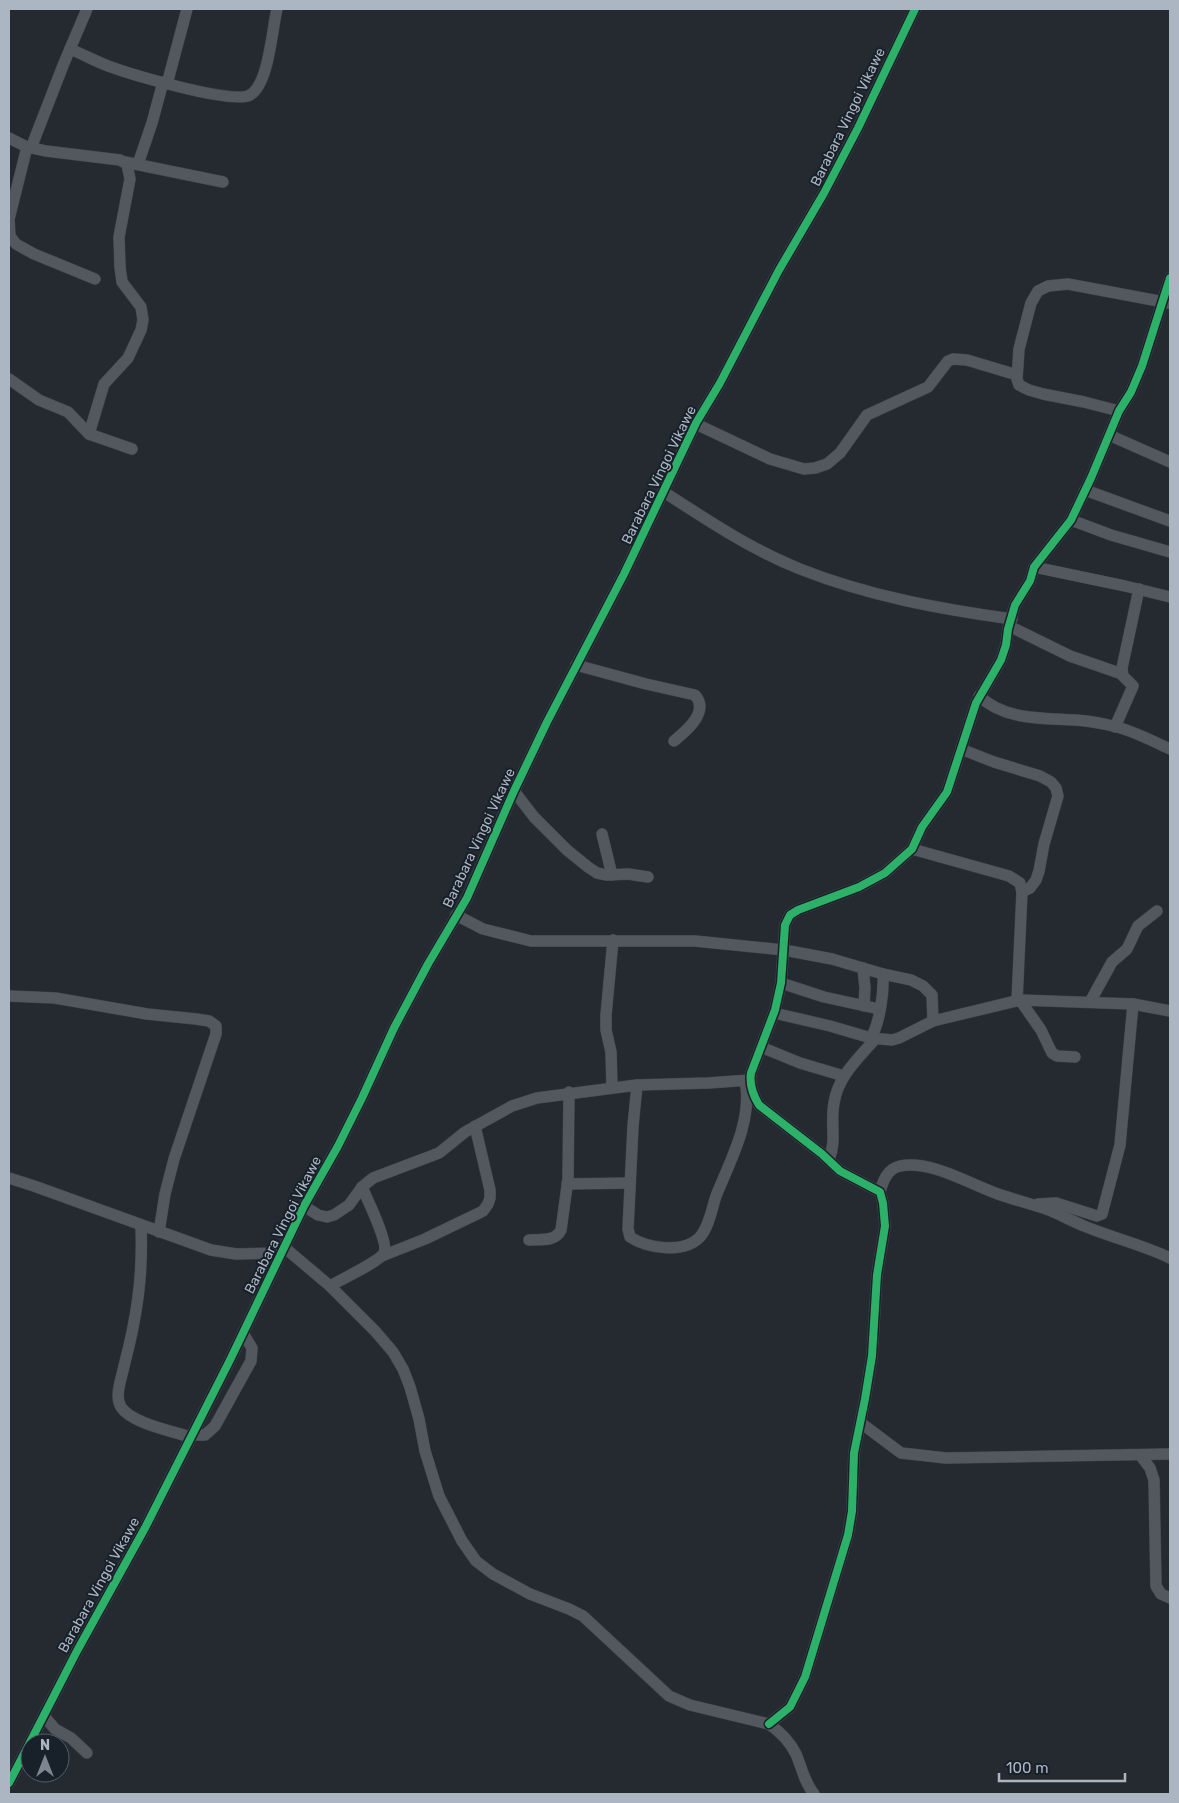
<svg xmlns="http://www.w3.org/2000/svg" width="1179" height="1803" font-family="Rubik,sans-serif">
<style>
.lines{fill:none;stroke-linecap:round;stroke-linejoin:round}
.minor-casing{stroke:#404449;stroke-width:12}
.minor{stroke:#53585f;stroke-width:11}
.cycleway-casing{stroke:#18212a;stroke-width:11}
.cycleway{stroke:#2db169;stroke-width:8}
.labels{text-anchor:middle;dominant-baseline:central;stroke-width:4;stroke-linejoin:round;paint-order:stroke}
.street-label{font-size:14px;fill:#acb6c3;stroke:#18212a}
</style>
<rect width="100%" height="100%" fill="#242a30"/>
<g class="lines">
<defs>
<g id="minor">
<path d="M70 49C82 54 95 61 108 66 130 74 233 105 250 95 269 84 272 29 277 9"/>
<polyline points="167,84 187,9"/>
<polyline points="9,138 27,147 46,151 120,160 127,164 130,179 119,237 120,267 122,282 141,307 143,320 141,330 128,358 104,384 89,434"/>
<polyline points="27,147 9,219 10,236 16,244 34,254 95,279"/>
<polyline points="31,148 64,63 87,9"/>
<polyline points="125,162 223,182"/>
<polyline points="138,164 152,123 163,82"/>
<polyline points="9,379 39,400 68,412 89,434 132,449"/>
<polyline points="1119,411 1084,402 1043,394 1029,390 1019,385 1017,379 1019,349 1031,303 1038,291 1048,286 1068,284 1169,303"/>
<polyline points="696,424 770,459 804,469 815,468 827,464 840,453 867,415 928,387 948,361 953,359 967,360 1017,375"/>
<polyline points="1109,435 1170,462"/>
<polyline points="1085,490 1170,521"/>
<path d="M664 492C707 520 752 550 800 569 868 596 940 609 1012 619"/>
<polyline points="1071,520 1111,535 1170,552"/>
<polyline points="1034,567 1125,586 1170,597"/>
<polyline points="1009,626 1070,656 1122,674"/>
<path d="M576 665 646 684 695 695C710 712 686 731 674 741"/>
<path d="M979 696C1008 723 1049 717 1086 721 1095 722 1104 724 1113 726 1132 730 1152 741 1170 749"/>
<polyline points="1115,727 1133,686 1123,676 1122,668 1139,589"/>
<polyline points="961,749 994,762 1040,776 1051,782 1056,788 1058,796 1044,844 1039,871 1036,880 1030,888 1022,892"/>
<polyline points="514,791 534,817 567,850 588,867 597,873 607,875 628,874 648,877"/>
<polyline points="602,834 612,875"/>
<polyline points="912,849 1009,876 1020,883 1022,892 1017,1001"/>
<polyline points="456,915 483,929 531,941 695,941 784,950 832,959 883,974 911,980 923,986 932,995 933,1021"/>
<polyline points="863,968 865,988 864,1006"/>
<polyline points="781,983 824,997 879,1009"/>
<polyline points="9,996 55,998 147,1014 196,1019 209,1021 216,1026 216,1034 174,1159 165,1194 159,1232"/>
<polyline points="1020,1000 1041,1030 1052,1053 1057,1056 1075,1057"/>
<polyline points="1090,1002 1112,962 1127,949 1138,926 1157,911"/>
<polyline points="774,1013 830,1026 871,1038 892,1040 899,1038 933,1021 1020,1000 1133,1004 1170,1011"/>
<path d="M871 1038C880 1022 884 992 883 974"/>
<polyline points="761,1047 800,1063 844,1076"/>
<path d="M637 1085 633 1126 628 1229 630 1237C647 1248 682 1254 699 1238 709 1228 712 1208 716 1196 730 1161 751 1124 746 1085"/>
<polyline points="612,1087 611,1052 606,1030 606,1015 613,940"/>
<path d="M829 1160C837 1140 830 1123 834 1103 838 1076 858 1059 875 1039"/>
<polyline points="9,1178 34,1186 211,1250 236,1254 282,1253"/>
<polyline points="567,1184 630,1183"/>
<path d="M880 1192C883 1181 887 1169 900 1166 932 1160 969 1184 998 1194 1015 1200 1032 1204 1049 1210 1061 1215 1072 1221 1084 1226 1113 1238 1143 1245 1170 1258"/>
<polyline points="1038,1204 1056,1203 1097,1216 1102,1214 1120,1145 1133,1004"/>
<polyline points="304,1206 318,1215 327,1217 334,1215 349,1205 362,1187 373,1178 439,1153 465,1132 512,1106 537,1098 637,1085 708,1083 750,1080"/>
<path d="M141 1226C143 1276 137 1317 124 1366 122 1377 114 1396 121 1407 131 1423 172 1431 190 1437"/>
<path d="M529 1240C541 1239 555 1242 561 1230L568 1179 569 1092"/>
<path d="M285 1248 330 1286 375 1331 393 1352 403 1369 410 1387 419 1419 425 1451 439 1496 462 1541 476 1561 493 1574 530 1594 569 1609 583 1616 669 1696 690 1705 769 1724C779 1731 790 1742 796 1754 802 1768 804 1782 814 1794"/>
<polyline points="382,1256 425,1239 477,1214 483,1211 488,1204 490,1198 490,1190 475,1126"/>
<path d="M330 1286C340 1280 379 1262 384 1253 389 1243 367 1199 362 1187"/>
<polyline points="861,1423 901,1453 946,1458 1170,1454"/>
<polyline points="191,1435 205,1435 215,1426 251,1361 252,1348 243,1333"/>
<polyline points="1140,1455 1150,1468 1154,1480 1156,1586 1161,1594 1170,1598"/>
<polyline points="44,1716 55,1729 71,1738 87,1753"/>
<path d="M769 1724 790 1707 805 1677 848 1535 852 1511 854 1453 865 1399 872 1356 877 1275 885 1226 883 1203 880 1192 840 1171 822 1154 759 1105C753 1095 749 1085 751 1073L775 1010 781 983 785 925 790 915 798 910 859 887 885 873 912 849 922 827 947 792 976 703 1001 660 1006 645 1008 629 1015 605 1030 581 1034 567 1071 520 1091 478 1119 411 1131 392 1142 366 1170 278"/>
<polyline points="9,1783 77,1651 145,1528 230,1360 304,1206 338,1146 362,1098 394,1028 428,964 467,898 514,791 547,722 624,574 696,423 720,383 779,270 824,193 858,128 915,9"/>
</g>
</defs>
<!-- minor casing -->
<use href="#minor" class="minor-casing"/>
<!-- minor -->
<use href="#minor" class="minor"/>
<defs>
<g id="cycleway">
<path d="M769 1724 790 1707 805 1677 848 1535 852 1511 854 1453 865 1399 872 1356 877 1275 885 1226 883 1203 880 1192 840 1171 822 1154 759 1105C753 1095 749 1085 751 1073L775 1010 781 983 785 925 790 915 798 910 859 887 885 873 912 849 922 827 947 792 976 703 1001 660 1006 645 1008 629 1015 605 1030 581 1034 567 1071 520 1091 478 1119 411 1131 392 1142 366 1170 278"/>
<polyline points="9,1783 77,1651 145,1528 230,1360 304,1206 338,1146 362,1098 394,1028 428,964 467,898 514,791 547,722 624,574 696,423 720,383 779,270 824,193 858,128 915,9"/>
</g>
</defs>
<!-- cycleway casing -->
<use href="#cycleway" class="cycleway-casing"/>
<!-- cycleway -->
<use href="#cycleway" class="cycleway"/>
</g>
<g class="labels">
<!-- street labels -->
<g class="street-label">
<text transform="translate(848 117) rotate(-64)">Barabara Vingoi Vikawe</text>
<text transform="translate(659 475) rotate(-64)">Barabara Vingoi Vikawe</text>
<text transform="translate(479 838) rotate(-65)">Barabara Vingoi Vikawe</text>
<text transform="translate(283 1225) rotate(-63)">Barabara Vingoi Vikawe</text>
<text transform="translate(99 1585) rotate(-61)">Barabara Vingoi Vikawe</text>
</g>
</g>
<!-- border -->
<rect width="1179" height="1803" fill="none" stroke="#acb6c3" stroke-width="20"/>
<!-- north arrow -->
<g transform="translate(45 1758)"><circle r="24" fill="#18212a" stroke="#535d67"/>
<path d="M0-4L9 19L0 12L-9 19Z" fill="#7c8590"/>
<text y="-8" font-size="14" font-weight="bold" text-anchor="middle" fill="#acb6c3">N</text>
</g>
<!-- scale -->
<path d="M999 1773v8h126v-8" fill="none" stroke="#acb6c3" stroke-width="2.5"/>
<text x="1006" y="1773" font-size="15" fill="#acb6c3" stroke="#18212a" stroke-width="4" paint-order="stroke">100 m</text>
</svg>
